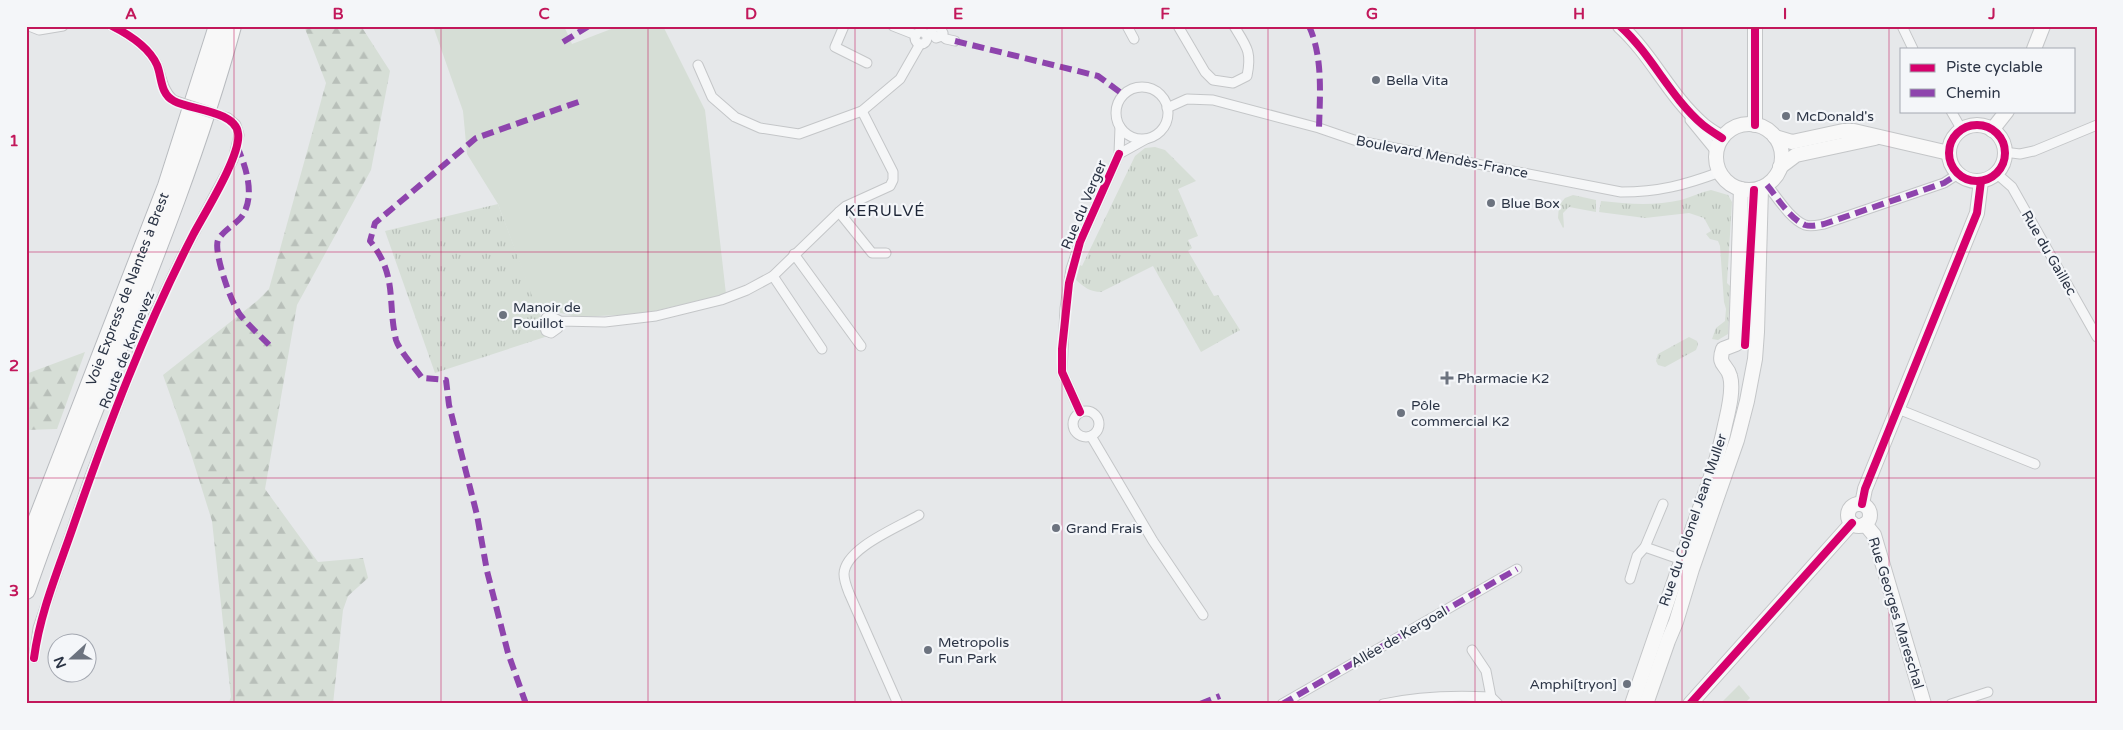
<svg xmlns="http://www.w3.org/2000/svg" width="2123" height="730" font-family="'Varela Round',sans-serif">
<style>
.grass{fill:url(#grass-tufts)}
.forest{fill:url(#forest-firs)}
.pitch{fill:#d6ded6}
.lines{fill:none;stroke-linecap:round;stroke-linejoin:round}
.street-casing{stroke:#c4c6c8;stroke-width:11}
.secondary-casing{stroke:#c4c6c8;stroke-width:16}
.highway-casing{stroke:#b8bbbf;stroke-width:20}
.street{stroke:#f5f6f7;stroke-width:9}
.secondary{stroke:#f8f8f8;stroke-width:14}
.highway{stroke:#f8f8f8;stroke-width:18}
.street-bridge-casing{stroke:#c4c6c8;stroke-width:11;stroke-linecap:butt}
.street-bridge{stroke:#f5f6f7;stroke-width:9}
.quiet{stroke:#8e44ad;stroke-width:6;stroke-dasharray:12 6;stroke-linecap:butt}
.cycleway-casing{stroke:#f4f6f9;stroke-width:11}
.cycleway{stroke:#d6006c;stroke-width:8}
.grid{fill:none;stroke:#c2185b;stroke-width:1;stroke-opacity:0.55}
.poi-dot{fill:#6c737f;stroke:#f4f6f9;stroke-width:2}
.labels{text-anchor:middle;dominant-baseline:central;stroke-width:4.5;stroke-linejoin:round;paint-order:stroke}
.poi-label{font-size:14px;fill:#2b3445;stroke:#f4f6f9;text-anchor:start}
.street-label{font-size:14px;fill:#2b3445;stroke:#f4f6f9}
.quarter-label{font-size:16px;letter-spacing:1px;fill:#1d2536;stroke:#f4f6f9}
.neatline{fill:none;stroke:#c2185b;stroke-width:2}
.grid-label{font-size:16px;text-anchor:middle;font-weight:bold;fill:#c2185b}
</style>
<defs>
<pattern id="grass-tufts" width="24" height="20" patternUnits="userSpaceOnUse" patternTransform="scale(1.25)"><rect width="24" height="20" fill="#d6ded6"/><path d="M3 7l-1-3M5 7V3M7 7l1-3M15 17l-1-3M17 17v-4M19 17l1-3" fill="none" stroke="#b8bfb9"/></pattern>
<pattern id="forest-firs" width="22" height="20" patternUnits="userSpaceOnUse" patternTransform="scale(1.25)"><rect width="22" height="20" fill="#d6ded6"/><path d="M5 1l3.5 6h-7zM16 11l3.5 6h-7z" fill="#b8bfb9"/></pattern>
</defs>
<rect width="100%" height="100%" fill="#e6e8ea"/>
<!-- grass -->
<g class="grass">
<path d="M1155 147 1165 150 1196 181 1178 189 1198 236 1188 240 1192 248 1188 251 1214 296 1218 295 1240 330 1201 352 1153 266 1101 292C1090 292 1084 287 1076 280L1080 265 1082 266 1135 156 1145 148Z"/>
<path d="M1711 190 1728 195 1732 202 1727 283 1730 286 1728 334 1718 340 1712 339 1716 328 1725 321 1726 309 1724 302 1720 246 1718 241 1710 239 1706 234 1711 231 1704 218 1689 213 1645 218 1599 212 1601 201C1628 204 1654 206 1681 200 1691 197 1701 192 1711 190Z"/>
<polygon points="1573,195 1596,200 1596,212 1569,207 1563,213 1564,227 1563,228 1558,218 1559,205 1565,198"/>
<polygon points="498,204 548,336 435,373 385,231"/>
<polygon points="1689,337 1697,341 1698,345 1696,350 1665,367 1658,365 1656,361 1658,354"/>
</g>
<!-- forest -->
<g class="forest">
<polygon points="304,26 361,26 390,71 371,170 297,305 265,489 318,562 363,558 368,578 348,596 343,610 333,704 228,704 231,697 212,521 191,454 163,375 257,301 269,289 326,83"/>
<polygon points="85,352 57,429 26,430 26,374"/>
</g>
<!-- pitch -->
<g class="pitch">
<polygon points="433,26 564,26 572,44 619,26 663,26 705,110 726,294 642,314 577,317 545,309 538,312 498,204 467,154 463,111"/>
<polygon points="1739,685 1750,698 1744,704 1720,704"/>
</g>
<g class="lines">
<defs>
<g id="street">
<polyline points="29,26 39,30 63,26"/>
<path d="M112 26C128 34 149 47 157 65 162 78 162 89 173 100"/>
<polyline points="844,26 835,47 867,63"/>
<polyline points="893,26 916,35"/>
<polyline points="935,26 931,32 936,38 939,37 943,33 939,26"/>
<polyline points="1127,26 1134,39"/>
<path d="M1178 26 1205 72 1213 80 1233 83 1247 76C1252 52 1247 47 1234 26"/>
<polyline points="1902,26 1913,49"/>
<circle cx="921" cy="38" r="6"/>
<polyline points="941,35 946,39 955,41"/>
<polyline points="698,65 712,97 735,117 760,128 799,134 862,111 900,79 920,44"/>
<circle cx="1142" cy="113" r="26"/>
<path d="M1167 108 1187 99 1213 100 1319 128 1354 140 1621 192C1659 192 1685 185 1720 172"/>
<polyline points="1951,111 1962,130"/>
<polyline points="1690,120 1717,153"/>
<polyline points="2004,152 2020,154 2034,151 2097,125"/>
<polyline points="1119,154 1146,139"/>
<polyline points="1996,173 2012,187 2097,337"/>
<path d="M1767 185C1777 197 1790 219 1805 225 1811 227 1818 225 1824 224L1944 183 1958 174"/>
<polyline points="839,212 872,253 886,253"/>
<polyline points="794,254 861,346"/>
<polyline points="773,276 822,349"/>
<polyline points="560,321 558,328 551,333 546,331 544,324 546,318 552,317 560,321 605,322 656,316 721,300 747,290 773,276 839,212 846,206 890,186 893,180 893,172 862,111"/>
<polyline points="1898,409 2035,464"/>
<circle cx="1086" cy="424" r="13"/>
<polyline points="1080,412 1062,372 1065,308 1071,269 1080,242 1119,154 1120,127"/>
<polyline points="1091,436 1153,541 1203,615"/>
<polyline points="1645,547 1682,560"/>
<polyline points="1630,579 1637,556 1645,547 1663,504"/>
<polyline points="1472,650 1486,671 1491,697 1498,704"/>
<polyline points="34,658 38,628 90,476 147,329 180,260 233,160 239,135 236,125 228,118"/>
<path d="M898 704 849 593C847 588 844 580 844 574 845 548 899 527 919 515"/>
<polyline points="1282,704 1517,569"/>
<path d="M1383 704C1419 696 1454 695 1491 697"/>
<polyline points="1951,704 1988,692"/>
</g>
<g id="secondary">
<path d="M1620 26C1652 55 1670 97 1703 125 1709 130 1716 134 1722 138"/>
<polyline points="2034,49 2043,26"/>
<circle cx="1749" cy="157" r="33"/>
<polyline points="1755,125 1755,26"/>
<circle cx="1977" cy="153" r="28"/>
<polyline points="1992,130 2007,111"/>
<polyline points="1775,137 1792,142 1843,131 1854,131 1949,153"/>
<polyline points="1780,167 1796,155 1875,138"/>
<polyline points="1862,504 1865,489 1977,213 1981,181"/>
<circle cx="1859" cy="515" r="11"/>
<polyline points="1865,524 1874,535 1924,704"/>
<path d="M1632 704C1651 649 1669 596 1688 542 1701 504 1717 465 1725 425 1728 412 1734 390 1730 376 1727 364 1717 366 1723 349L1736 344 1741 189"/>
<polyline points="1646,704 1668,641 1676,622 1692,569 1737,440 1747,401 1755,359 1757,332 1761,188"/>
<polyline points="1690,704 1852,523"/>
</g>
<g id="highway">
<path id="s1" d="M26 549 167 186 218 26"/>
<path d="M26 590C91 401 179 220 232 26"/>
</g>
</defs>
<!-- street casing -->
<use href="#street" class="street-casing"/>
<!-- secondary casing -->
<use href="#secondary" class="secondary-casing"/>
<!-- highway casing -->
<use href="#highway" class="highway-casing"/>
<!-- street -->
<use href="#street" class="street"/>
<!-- secondary -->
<use href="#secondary" class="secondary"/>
<!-- highway -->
<use href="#highway" class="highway"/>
<defs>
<polyline id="street-bridge" points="173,100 228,118"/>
</defs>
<!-- street-bridge casing -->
<use href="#street-bridge" class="street-bridge-casing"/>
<!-- street-bridge -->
<use href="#street-bridge" class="street-bridge"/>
<!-- quiet -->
<g class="quiet">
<path d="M1309 26C1323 57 1320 94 1319 128"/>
<polyline points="955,41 1098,76 1124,95"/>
<polyline points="563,42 589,26"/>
<path d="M237 146C245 165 255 192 244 213 239 223 224 229 218 240 213 252 232 306 241 316 251 328 263 338 273 349"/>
<path d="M1767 185C1777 197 1790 219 1805 225 1811 227 1818 225 1824 224L1944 183 1958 174"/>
<path d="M526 704 508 653 487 571 477 515 449 405 446 380 422 378C415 368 399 350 396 340 387 301 398 276 370 241L375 223 476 138 584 100"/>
<polyline points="1200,704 1220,696"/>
<polyline points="1282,704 1517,569"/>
</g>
<defs>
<g id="cycleway">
<path d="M1620 26C1652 55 1670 97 1703 125 1709 130 1716 134 1722 138"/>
<polyline points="1755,125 1755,26"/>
<circle cx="1977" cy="153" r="28"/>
<polyline points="1745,345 1754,190"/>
<polyline points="1080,412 1062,372 1062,349 1069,283 1080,242 1119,154"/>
<polyline points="1862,504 1865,489 1977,213 1981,181"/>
<path d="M34 658C40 612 59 568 74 524 108 426 145 328 193 235 204 214 242 154 238 133 235 111 191 110 174 101 160 94 162 77 157 65 149 47 128 34 112 26"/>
<polyline points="1690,704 1852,523"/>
</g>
</defs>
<!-- cycleway casing -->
<use href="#cycleway" class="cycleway-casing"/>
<!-- cycleway -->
<use href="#cycleway" class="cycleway"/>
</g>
<!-- grid -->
<path class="grid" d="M234 26V704M441 26V704M648 26V704M855 26V704M1062 26V704M1268 26V704M1475 26V704M1682 26V704M1889 26V704M26 252H2097M26 478H2097"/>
<!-- markers -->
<g class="poi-dot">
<circle cx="1376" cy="80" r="5"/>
<circle cx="1786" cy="116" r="5"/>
<circle cx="1491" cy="203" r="5"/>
<circle cx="503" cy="315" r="5"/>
<path d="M1444.5 370.5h5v5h5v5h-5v5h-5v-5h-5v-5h5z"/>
<circle cx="1401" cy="413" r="5"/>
<circle cx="1056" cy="528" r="5"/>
<circle cx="928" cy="650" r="5"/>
<circle cx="1627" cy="684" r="5"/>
</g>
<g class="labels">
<!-- poi labels -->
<g class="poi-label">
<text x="1386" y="80">Bella Vita</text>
<text x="1796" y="116">McDonald's</text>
<text x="1501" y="203">Blue Box</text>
<text x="513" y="307">Manoir de<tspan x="513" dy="16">Pouillot</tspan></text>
<text x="1457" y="378">Pharmacie K2</text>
<text x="1411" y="405">Pôle<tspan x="1411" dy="16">commercial K2</tspan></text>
<text x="1066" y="528">Grand Frais</text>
<text x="938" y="642">Metropolis<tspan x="938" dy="16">Fun Park</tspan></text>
<text x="1617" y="684" text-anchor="end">Amphi[tryon]</text>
</g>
<!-- street labels -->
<g class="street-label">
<text transform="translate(1442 157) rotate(11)">Boulevard Mendès-France</text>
<text transform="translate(1084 205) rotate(-67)">Rue du Verger</text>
<text transform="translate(2049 253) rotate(60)">Rue du Gaillec</text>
<text stroke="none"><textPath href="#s1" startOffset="279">Voie Express de Nantes à Brest</textPath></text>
<text transform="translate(127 350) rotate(-68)">Route de Kernevez</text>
<text transform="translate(1693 520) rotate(-71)">Rue du Colonel Jean Muller</text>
<text transform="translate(1896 613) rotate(73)">Rue Georges Mareschal</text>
<text transform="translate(1399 637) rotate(-30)">Allée de Kergoal</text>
</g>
<!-- quarter labels -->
<g class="quarter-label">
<text x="885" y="211">KERULVÉ</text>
</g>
</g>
<!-- border -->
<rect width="2123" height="730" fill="none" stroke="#f4f6f9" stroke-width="55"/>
<!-- legend -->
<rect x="1900" y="48" width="175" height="65" fill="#f4f6f9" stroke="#a4a8b1"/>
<rect x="1910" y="64" width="25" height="8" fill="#d6006c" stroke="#a4a8b1"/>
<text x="1946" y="72" font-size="15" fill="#2b3445">Piste cyclable</text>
<rect x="1910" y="89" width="25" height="8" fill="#8e44ad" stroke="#a4a8b1"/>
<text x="1946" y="98" font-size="15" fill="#2b3445">Chemin</text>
<!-- north arrow -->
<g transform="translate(72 658) rotate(249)"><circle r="24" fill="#f4f6f9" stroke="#a4a8b1"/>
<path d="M0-4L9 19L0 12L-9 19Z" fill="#6c737f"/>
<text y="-8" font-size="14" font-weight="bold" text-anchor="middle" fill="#2b3445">N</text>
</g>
<rect x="28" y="28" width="2068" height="674" class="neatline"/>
<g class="grid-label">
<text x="131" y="19">A</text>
<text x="338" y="19">B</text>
<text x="544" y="19">C</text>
<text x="751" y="19">D</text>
<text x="958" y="19">E</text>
<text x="1165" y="19">F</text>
<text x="1372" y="19">G</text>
<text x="1579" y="19">H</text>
<text x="1785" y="19">I</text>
<text x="1992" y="19">J</text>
<text x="14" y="146">1</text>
<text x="14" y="371">2</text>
<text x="14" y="596">3</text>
</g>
</svg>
